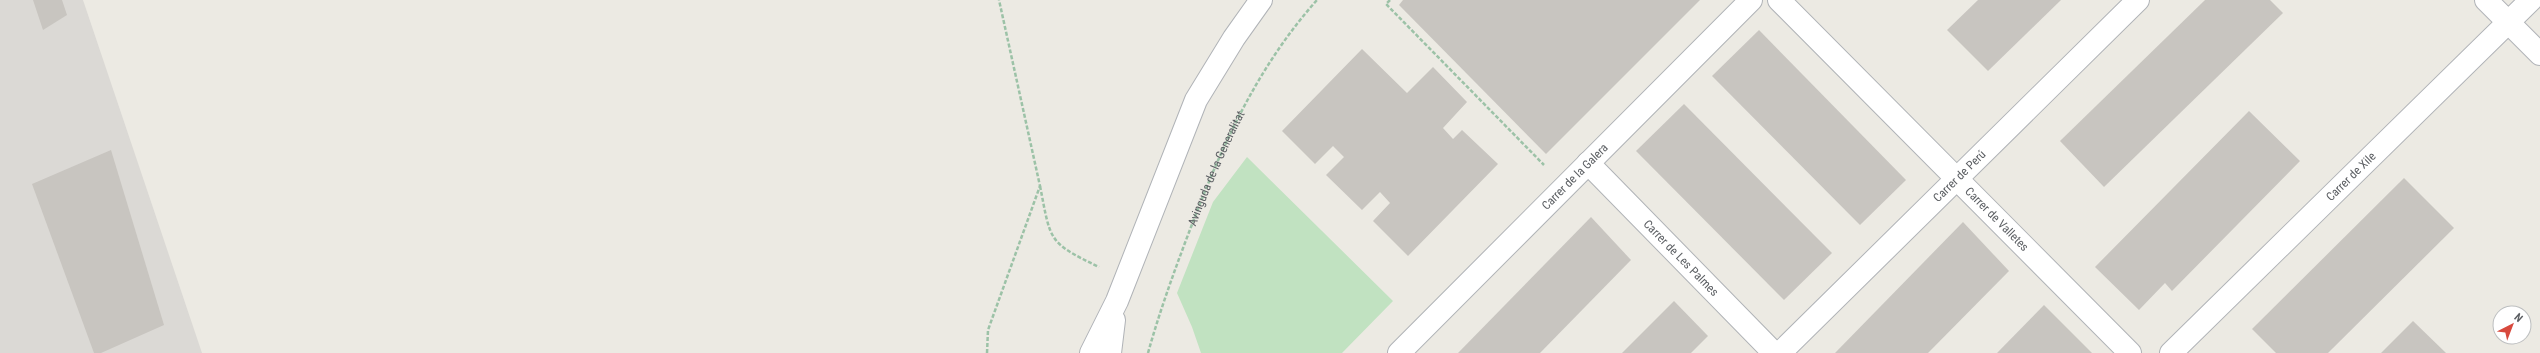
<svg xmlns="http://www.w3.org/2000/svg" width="2540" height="353" font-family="'Roboto Condensed',sans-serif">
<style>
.industrial{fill:#dbd9d5}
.green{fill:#c1e2c1}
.building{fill:#c8c5c0}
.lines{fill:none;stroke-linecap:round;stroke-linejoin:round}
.minor-casing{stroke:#b0b3b7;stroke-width:24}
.path{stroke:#9cc2a7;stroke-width:2.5;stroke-dasharray:4 2;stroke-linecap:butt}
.minor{stroke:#fff;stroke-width:22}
.labels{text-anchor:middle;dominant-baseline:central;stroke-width:3.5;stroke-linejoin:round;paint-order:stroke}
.street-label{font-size:12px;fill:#5b5e62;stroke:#fff}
</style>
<rect width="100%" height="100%" fill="#eceae3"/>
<!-- industrial -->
<polygon class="industrial" points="0,0 83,0 202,353 0,353"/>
<!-- green -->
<polygon class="green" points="1247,157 1393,301 1342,353 1201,353 1192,327 1177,293 1213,202"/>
<!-- building -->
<g class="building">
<polygon points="33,0 62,0 67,15 43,30"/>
<polygon points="1403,0 1700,0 1546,154 1399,5"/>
<polygon points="1978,0 2061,0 1988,71 1947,30"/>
<polygon points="2205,0 2270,0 2283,13 2104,187 2060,141"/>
<polygon points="1759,30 1906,180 1860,225 1712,76"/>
<polygon points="1362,49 1407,93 1433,67 1467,102 1443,128 1453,139 1462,130 1498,164 1408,256 1373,221 1390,203 1380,192 1362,210 1326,175 1344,157 1333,146 1315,164 1282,131"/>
<polygon points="1684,104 1832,253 1784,300 1636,151"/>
<polygon points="2249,111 2300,161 2172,291 2165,283 2139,310 2095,267"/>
<polygon points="111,150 164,325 101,353 94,353 32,184"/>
<polygon points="2404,178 2454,228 2328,353 2276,353 2252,329"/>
<polygon points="1591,217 1631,260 1540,353 1458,353"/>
<polygon points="1963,222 2009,271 1928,353 1835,353"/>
<polygon points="1674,301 1708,336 1691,353 1622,353"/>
<polygon points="2044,305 2092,353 1997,353"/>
<polygon points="2413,321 2446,353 2381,353"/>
</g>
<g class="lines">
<defs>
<g id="minor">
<path id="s2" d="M1779 0 2130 353"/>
<polyline points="2486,0 2540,54"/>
<path id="s3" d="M1588 163 1774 353"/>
<polyline points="1091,353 1117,301 1196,100 1234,38 1261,0"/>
<polyline points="1110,353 1114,320"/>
<path id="s4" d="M1399 353 1751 0"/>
<path id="s5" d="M1780 353 2138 0"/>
<path id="s6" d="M2171 353 2531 0"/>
</g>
</defs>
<!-- minor casing -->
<use href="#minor" class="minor-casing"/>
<!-- path -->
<g class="path">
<polyline points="1390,0 1386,4 1544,165"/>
<path d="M1040 186C1051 241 1047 242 1099 267"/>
<polyline points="987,353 988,330 1040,186 999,0"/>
<path id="s1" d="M1148 353C1160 310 1175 269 1191 227 1222 145 1258 66 1317 0"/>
</g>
<!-- minor -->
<use href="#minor" class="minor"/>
</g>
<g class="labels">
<!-- street labels -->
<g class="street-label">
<text stroke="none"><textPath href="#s1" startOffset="197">Avinguda de la Generalitat</textPath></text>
<text stroke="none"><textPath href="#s5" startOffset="252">Carrer de Perú</textPath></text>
<text stroke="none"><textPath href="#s4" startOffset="249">Carrer de la Galera</textPath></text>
<text stroke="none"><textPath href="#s6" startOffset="252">Carrer de Xile</textPath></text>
<text stroke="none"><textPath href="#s2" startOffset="309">Carrer de Valletes</textPath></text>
<text stroke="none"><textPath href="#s3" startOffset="133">Carrer de Les Palmes</textPath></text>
</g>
</g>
<!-- north arrow -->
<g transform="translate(2512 325) rotate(42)"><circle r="19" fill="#ffffff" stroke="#bdbfc0"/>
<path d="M0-3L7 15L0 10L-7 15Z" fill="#d8493d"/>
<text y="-6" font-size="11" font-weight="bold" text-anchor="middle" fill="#5b5e62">N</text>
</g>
</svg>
